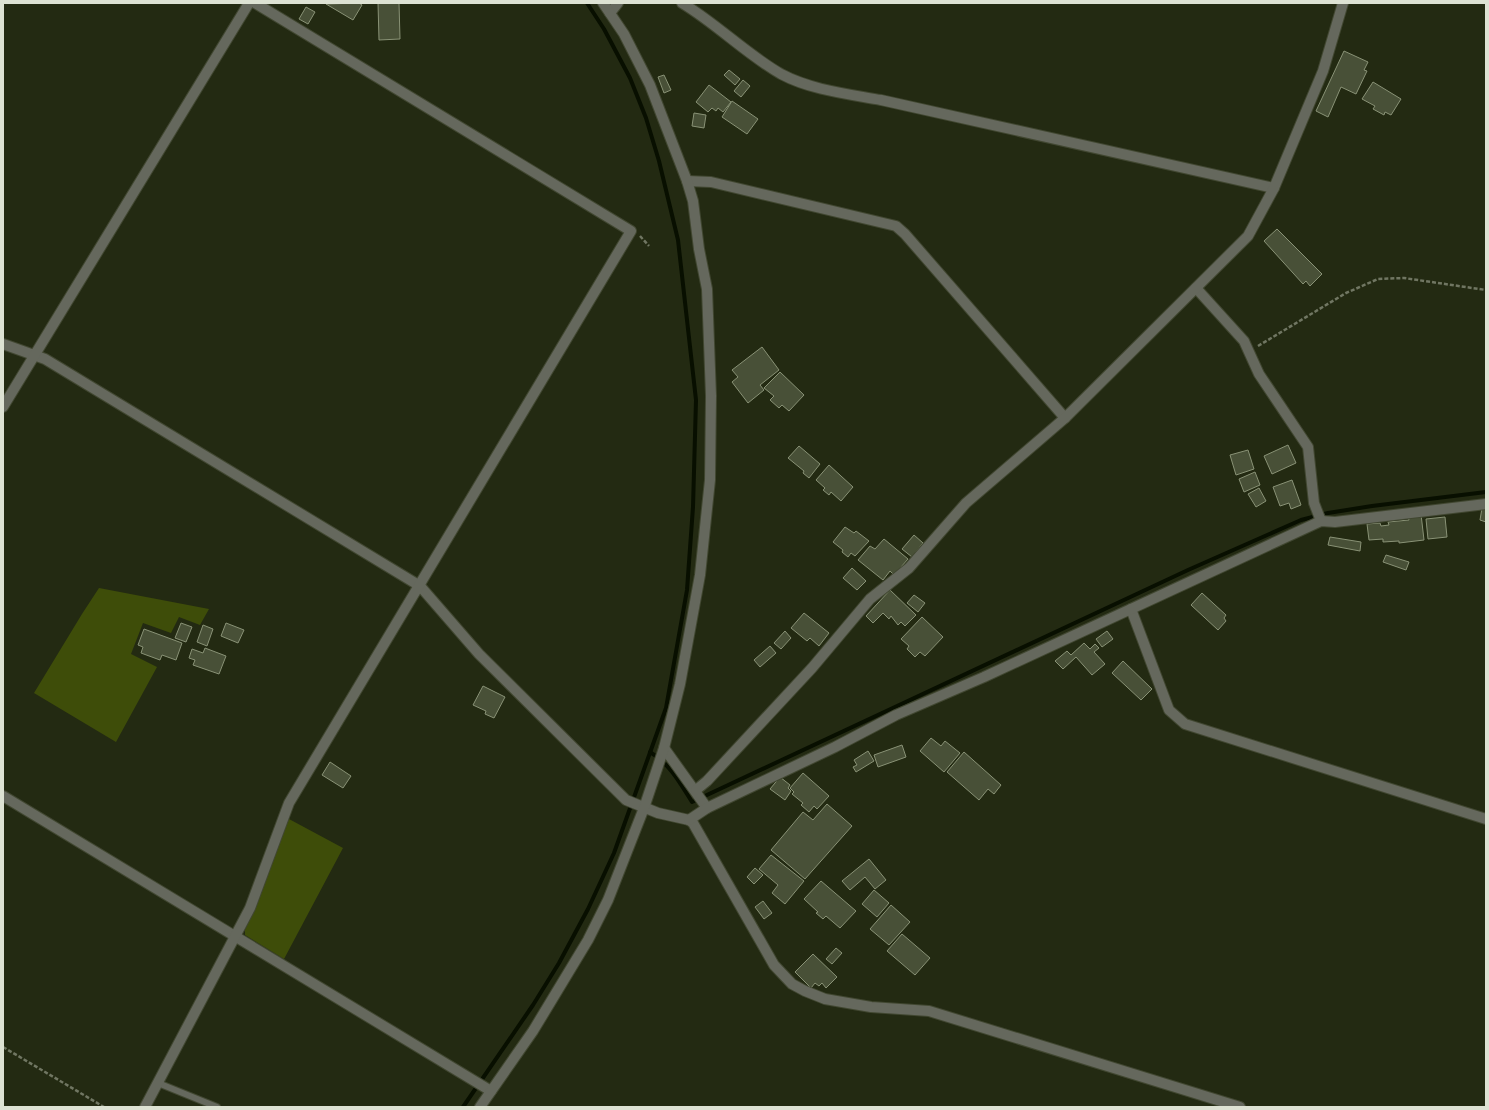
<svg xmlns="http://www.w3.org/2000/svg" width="1489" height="1110" font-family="'DM Sans',sans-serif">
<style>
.green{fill:#3e4d09}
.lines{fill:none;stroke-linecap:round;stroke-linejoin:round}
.stream{stroke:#080f00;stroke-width:4}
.building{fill:#485037;stroke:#899276}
.lane-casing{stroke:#414731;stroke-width:8}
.street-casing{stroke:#414731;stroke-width:12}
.path{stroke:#707662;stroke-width:2.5;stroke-dasharray:4 2;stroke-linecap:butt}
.lane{stroke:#65685d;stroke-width:6}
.street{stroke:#65685d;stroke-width:10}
</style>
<rect width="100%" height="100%" fill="#232a12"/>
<!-- green -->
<g class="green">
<polygon points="99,588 209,609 200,625 179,617 171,633 143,623 131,654 157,667 116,742 34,693 82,614"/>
<polygon points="289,819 343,848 284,959 245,935 245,930 258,900 283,827"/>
</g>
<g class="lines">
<!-- stream -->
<g class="stream">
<path d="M650 752C670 764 680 783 692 802L1188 570 1301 520 1328 513 1372 506 1486 492"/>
<polyline points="463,1107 533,1005 559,963 588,909 614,853 666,708 687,590 693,507 696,400 678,240 659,161 646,118 630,78 604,29 587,3"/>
</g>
</g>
<!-- building -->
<g class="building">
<polygon points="359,3 362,5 353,20 326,4"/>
<polygon points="378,3 399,3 400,39 379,40"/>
<polygon points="306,7 315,12 308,24 299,19"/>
<polygon points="1344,51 1368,62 1364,70 1367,71 1356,94 1341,87 1328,117 1316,111"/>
<polygon points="729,70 740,79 735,85 724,75"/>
<polygon points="664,75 671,90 664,93 658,77"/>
<polygon points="743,80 750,86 741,97 734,91"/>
<polygon points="1373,82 1401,99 1391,115 1385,112 1384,115 1373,109 1375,106 1362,99"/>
<polygon points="709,85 731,102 723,112 718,108 716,111 712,108 708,112 696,102"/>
<polygon points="732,101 758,119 747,134 722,117"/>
<polygon points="694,113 706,115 704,128 692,126"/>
<polygon points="1277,229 1322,274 1310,286 1306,281 1303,284 1264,241"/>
<polygon points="762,347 779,370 760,385 764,390 748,403 732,382 738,377 732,370"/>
<polygon points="780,372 804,395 789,411 782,405 779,408 770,400 774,396 764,388"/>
<polygon points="1288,445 1296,463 1272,474 1264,456"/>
<polygon points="799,446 820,464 809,478 803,473 804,471 788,458"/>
<polygon points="1248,450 1254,469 1236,475 1230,455"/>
<polygon points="829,465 853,487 841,501 831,492 829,495 823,490 825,488 816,480"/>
<polygon points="1255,472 1260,485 1244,492 1239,479"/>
<polygon points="1292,480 1301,505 1291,509 1289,503 1280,506 1273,487"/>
<polygon points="1259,488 1266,501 1256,507 1248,494"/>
<polygon points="1482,508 1486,508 1486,522 1480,520"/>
<polygon points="1421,514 1424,540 1399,543 1399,541 1383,542 1383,539 1369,540 1367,524 1380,523 1381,526 1389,525 1388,522 1409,520 1408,516"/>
<polygon points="1445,517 1447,537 1428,539 1426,519"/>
<polygon points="845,527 854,533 856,531 869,541 855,556 851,553 848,557 842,552 843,550 833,542"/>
<polygon points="914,535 923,543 912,557 902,549"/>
<polygon points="1330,537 1361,542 1360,551 1328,545"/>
<polygon points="884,539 908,559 894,575 890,571 883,580 858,560 870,546 875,549"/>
<polygon points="1386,555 1409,562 1406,570 1383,562"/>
<polygon points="852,568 866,581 857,590 843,578"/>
<polygon points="890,590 916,615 905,626 901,622 898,625 891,616 889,619 883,613 873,623 866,616"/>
<polygon points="1202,593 1226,615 1224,618 1226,621 1218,630 1191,605"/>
<polygon points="914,595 925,603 918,612 907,603"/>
<polygon points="804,613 829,633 819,646 810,638 807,641 791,628"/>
<polygon points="922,617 943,637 925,656 920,652 915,657 907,649 909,646 901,639"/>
<polygon points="181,623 192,627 186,642 175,638"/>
<polygon points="226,623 244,630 238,643 221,636"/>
<polygon points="203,625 213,629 207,646 197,642"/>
<polygon points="144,629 182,643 176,660 162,655 160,660 141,653 143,647 138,645"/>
<polygon points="785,631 791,638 781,649 774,643"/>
<polygon points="1107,631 1113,639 1102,647 1096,639"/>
<polygon points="1084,643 1090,649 1095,644 1099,648 1094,652 1105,664 1092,675 1076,657 1063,669 1055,661 1067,651 1071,655"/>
<polygon points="770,646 776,653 760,667 754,660"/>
<polygon points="205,648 226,656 219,674 193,665 195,660 189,658 192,649 203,653"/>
<polygon points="1123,661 1152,689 1141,700 1112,673"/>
<polygon points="483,686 505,697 494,718 485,714 486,711 473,705"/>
<polygon points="931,738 941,746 945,741 960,753 944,772 920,751"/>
<polygon points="902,745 906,757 878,767 874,755"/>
<polygon points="868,751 874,761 856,772 853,767 857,765 854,760"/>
<polygon points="964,752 1001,785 994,794 988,789 979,800 947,772"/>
<polygon points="330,762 351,776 343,788 322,775"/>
<polygon points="803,773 829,796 817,809 814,806 809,812 801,805 803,803 792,794 794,792 790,788"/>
<polygon points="780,777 790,785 788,788 791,791 785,800 770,789"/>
<polygon points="827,804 852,826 805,879 771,850 803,812 813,820"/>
<polygon points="771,855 804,881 785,904 772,893 778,885 759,869"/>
<polygon points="869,859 886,880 875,889 865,877 850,890 842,881"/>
<polygon points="755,868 763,875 754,884 747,877"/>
<polygon points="821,881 856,911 840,928 826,916 823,919 816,913 818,912 804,899"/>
<polygon points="874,890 889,903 877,917 862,904"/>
<polygon points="763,901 772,913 764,919 755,907"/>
<polygon points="891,905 910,922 889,945 870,929"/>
<polygon points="902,934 930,958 915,975 887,951"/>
<polygon points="836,948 842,953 832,964 826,959"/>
<polygon points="813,954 837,977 826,988 822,983 819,986 815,983 811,988 795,972"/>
</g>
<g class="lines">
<defs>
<polyline id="lane" points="158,1083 217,1107"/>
<g id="street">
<path d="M682 3C717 24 746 54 781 74 811 90 848 94 881 100L1274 188"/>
<polyline points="610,13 618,3"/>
<polyline points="687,181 711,182 896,226 905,234 1065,418"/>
<polyline points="1196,288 1244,341 1259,374 1308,447 1314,503 1321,521"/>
<polyline points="3,344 45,359 420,586 479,654 626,800 658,813 689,820 693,823 774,965 792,984 805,991 825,999 871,1007 929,1011 1240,1107"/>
<polyline points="3,407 249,3"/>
<polyline points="1131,609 1169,710 1185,724 1486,819"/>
<polyline points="664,748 707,808"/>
<polyline points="696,790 707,781 812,668 870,599 909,568 966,503 1065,418 1248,236 1274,188 1323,71 1343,3"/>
<polyline points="3,796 491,1091"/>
<polyline points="689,820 707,808 835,747 896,715 984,677 1321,521 1335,522 1486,504"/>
<polyline points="145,1107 250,908 289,803 631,231 255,3"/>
<polyline points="480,1107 533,1031 588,940 608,900 644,808 664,748 680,684 700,575 710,480 711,396 707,289 699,249 693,201 687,181 650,85 624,34 603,3"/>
</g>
</defs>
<!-- lane casing -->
<use href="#lane" class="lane-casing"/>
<!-- street casing -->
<use href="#street" class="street-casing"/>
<!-- path -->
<g class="path">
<polyline points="640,236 649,246"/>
<polyline points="1258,346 1346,293 1378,279 1404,278 1486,290"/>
<polyline points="3,1047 104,1107"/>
</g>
<!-- lane -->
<use href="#lane" class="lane"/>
<!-- street -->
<use href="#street" class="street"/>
</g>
<!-- border -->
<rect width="1489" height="1110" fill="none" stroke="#dde2d3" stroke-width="8"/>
</svg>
